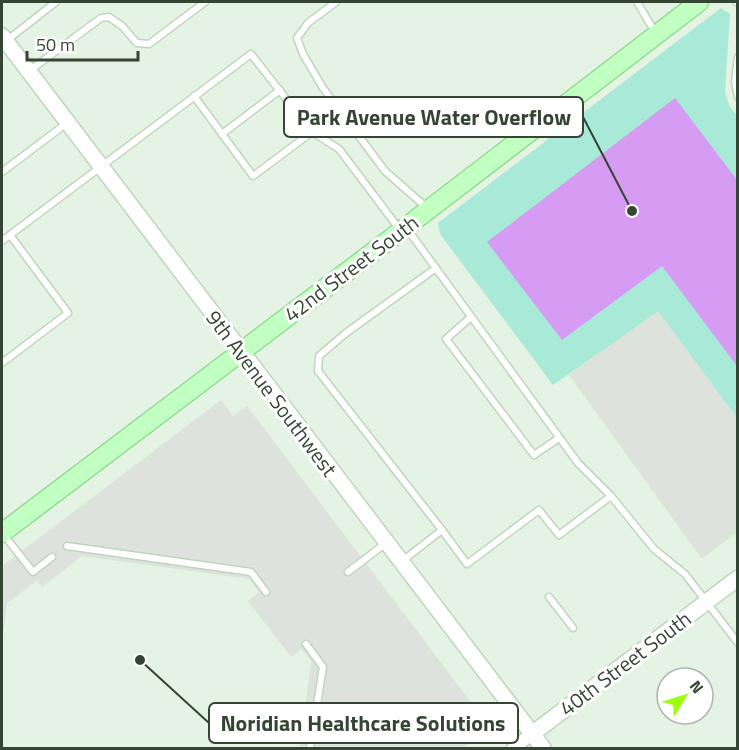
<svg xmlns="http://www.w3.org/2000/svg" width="739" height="750" font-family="'Titillium Web',sans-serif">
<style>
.green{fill:#a9e9d7}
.parking{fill:#dde3dc}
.water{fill:#d69cf3}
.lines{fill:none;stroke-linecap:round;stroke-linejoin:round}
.service-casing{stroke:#bed6bc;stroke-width:9}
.minor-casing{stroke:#bed6bc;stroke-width:15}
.tertiary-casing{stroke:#bed6bc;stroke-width:18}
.secondary-casing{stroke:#95db94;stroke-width:21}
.service{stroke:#fff;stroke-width:6}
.minor{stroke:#fff;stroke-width:12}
.tertiary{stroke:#fff;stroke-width:15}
.secondary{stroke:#c1ffc2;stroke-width:18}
.labels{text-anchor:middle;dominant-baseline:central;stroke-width:6;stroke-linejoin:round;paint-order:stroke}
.street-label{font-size:21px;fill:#354533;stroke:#fff}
.leader{fill:none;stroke:#354533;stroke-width:2}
.callout-dot{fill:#354533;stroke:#fff;stroke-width:2}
.callout{fill:#fff;stroke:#354533;stroke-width:2}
.callout-label{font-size:22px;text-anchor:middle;font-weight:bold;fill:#354533}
</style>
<rect width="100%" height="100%" fill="#e4f3e3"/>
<!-- green -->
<polygon class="green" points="721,8 730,14 725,91 729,105 738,117 737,418 658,312 553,385 440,234 438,223"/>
<!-- parking -->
<g class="parking">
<polygon points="658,311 737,418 737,532 702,559 569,375"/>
<polygon points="221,400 233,416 247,406 476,709 462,719 477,738 463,748 300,748 311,661 302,649 291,657 248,601 259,592 249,579 82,556 42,587 37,581 7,603 2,646 2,566"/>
</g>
<!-- water -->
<polygon class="water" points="675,98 737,180 737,366 662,266 562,340 487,242"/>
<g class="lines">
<defs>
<g id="service">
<polyline points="336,2 308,23 297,38 303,54 323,88 385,171 427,208"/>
<polyline points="637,2 655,32"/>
<polyline points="736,2 738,3"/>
<polyline points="6,41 56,2"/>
<polyline points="738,57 735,82 738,97"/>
<polyline points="29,71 101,18 109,17 122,26 137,43 149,44 205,2"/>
<polyline points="194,96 253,176 312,132"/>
<polyline points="222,134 280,90"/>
<polyline points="2,172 67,123"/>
<polyline points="408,230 578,463 611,496 654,549 685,574 738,643"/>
<polyline points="2,241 251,54 312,132 339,149 400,230"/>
<polyline points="471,317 446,339 534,455 559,438"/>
<polyline points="2,363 68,313 10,235"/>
<polyline points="442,530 467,564 539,510 559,535 611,496"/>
<polyline points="4,535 33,572 52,557"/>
<polyline points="67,546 251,572 266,592"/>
<polyline points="401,562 442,530 318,371 319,356 346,333 436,268"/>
<polyline points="348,572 386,543"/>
<polyline points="549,597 573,628"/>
<polyline points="306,644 323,667 310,748"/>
</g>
<polyline id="minor" points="513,748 532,734"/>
<g id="tertiary">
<polyline points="2,36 543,748"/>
<polyline points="532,734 738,578"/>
</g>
<polyline id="secondary" points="2,533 406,227 699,2"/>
</defs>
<!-- service casing -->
<use href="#service" class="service-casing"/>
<!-- minor casing -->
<use href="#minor" class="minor-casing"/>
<!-- tertiary casing -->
<use href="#tertiary" class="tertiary-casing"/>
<!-- secondary casing -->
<use href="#secondary" class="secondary-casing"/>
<!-- service -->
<use href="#service" class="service"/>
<!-- minor -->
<use href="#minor" class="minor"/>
<!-- tertiary -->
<use href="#tertiary" class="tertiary"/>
<!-- secondary -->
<use href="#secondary" class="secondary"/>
</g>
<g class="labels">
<!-- street labels -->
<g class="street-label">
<text transform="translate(351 268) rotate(-37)">42nd Street South</text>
<text transform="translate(272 393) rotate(53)">9th Avenue Southwest</text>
<text transform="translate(625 663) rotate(-37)">40th Street South</text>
</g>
</g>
<!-- callouts -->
<path class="leader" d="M632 211L583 117M140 660L209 723"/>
<g class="callout-dot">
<circle cx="632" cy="211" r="6"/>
<circle cx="140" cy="660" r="6"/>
</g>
<g class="callout">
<rect x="284" y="97" width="299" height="40" rx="6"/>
<rect x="209" y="703" width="309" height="40" rx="6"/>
</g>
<g class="callout-label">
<text x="434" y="125">Park Avenue Water Overflow</text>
<text x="363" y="731">Noridian Healthcare Solutions</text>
</g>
<!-- border -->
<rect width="739" height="750" fill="none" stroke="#354533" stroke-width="6"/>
<!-- north arrow -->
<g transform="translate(685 696) rotate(52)"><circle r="28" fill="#ffffff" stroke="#aeb5ad" stroke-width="1.5"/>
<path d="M0-4.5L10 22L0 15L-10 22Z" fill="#9cff0e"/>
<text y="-9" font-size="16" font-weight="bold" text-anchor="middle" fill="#354533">N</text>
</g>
<!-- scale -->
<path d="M27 51v9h111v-9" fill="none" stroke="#354533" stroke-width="3"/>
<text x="36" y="51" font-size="18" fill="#354533" stroke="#ffffff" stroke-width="4.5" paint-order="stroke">50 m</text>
</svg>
